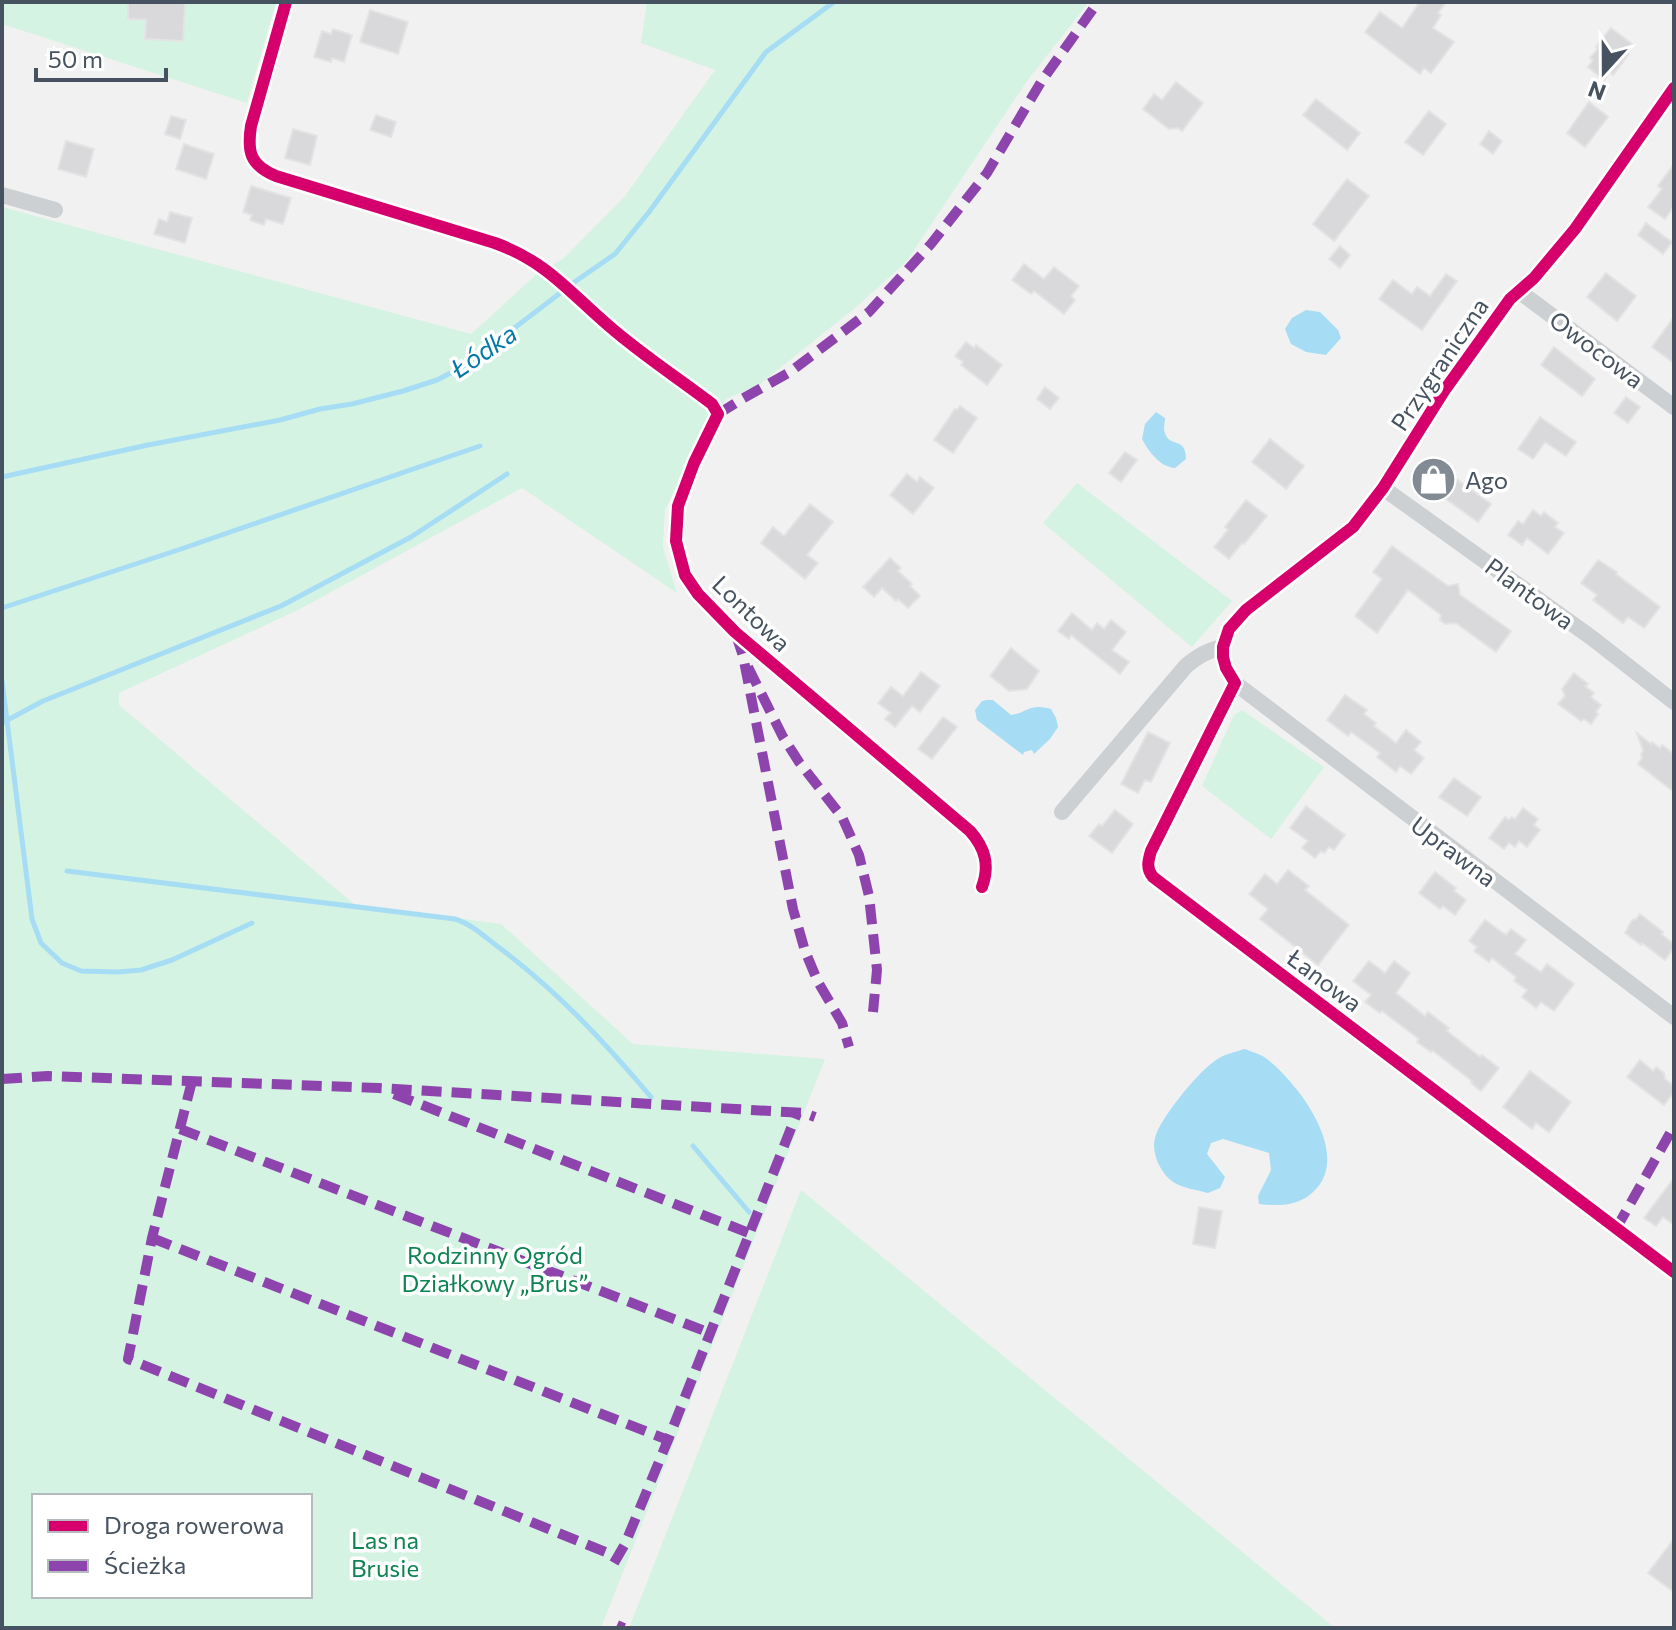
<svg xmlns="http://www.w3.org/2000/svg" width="1676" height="1630" font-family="Commissioner,sans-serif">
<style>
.green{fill:#d4f3e2;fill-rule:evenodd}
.water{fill:#a6ddf4}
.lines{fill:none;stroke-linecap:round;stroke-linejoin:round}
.stream{stroke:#a6ddf4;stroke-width:5}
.building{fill:#d9d9db;stroke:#e3e3e4;stroke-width:2}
.minor{stroke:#cdd0d2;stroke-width:16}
.quiet{stroke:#8e44ad;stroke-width:10;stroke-dasharray:20 10;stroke-linecap:butt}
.cycleway-casing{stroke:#fff;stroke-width:17}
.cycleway{stroke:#d6006c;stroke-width:12}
.labels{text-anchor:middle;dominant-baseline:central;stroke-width:7;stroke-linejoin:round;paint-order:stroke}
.street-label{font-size:24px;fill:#465260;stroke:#fff}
.poi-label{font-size:24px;fill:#465260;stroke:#fff;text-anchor:start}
.park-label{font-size:24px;fill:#0e8453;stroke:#fff}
.water-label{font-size:26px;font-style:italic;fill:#0279a9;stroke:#fff}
</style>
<rect width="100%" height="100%" fill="#f2f1f1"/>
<!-- green -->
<g class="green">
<polygon points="2,2 128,2 146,20 145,39 183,42 185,2 276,2 247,103 2,24"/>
<path d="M647 2H1089L1027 81 906 262 855 308 759 385 726 399 699 439 665 510 663 547 677 593 522 488 298 610 119 693V705L354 904 501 924 633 1044 825 1059 601 1628H2V207L471 334 537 274 563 259 625 196 715 70 641 43ZM34 1496H310V1596H34Z"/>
<polygon points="1077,483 1232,601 1192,647 1043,523"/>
<polygon points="1242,710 1324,767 1271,839 1202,786 1234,715"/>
<polygon points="801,1190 1335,1628 629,1628"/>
</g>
<!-- water -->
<g class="water">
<polygon points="1306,310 1320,312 1338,330 1341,338 1326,355 1306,352 1291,344 1285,329 1292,318"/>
<path d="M1156 412 1165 418C1165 423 1163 428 1165 433 1169 448 1186 436 1186 459L1175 468C1160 467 1149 452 1142 439L1145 424Z"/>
<path d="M987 700H993L1011 715C1030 712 1028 703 1051 709L1056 718 1058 727 1050 739 1034 754 1032 750 1024 752 1023 755 977 720 975 710 982 701Z"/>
<path d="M1245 1049C1252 1052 1261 1054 1267 1059 1301 1086 1358 1162 1307 1197 1293 1206 1276 1206 1259 1204L1258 1196 1271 1170 1269 1153 1223 1139 1211 1143 1207 1154 1225 1177 1220 1188 1208 1193C1197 1190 1182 1188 1173 1182 1160 1173 1151 1152 1155 1138 1160 1118 1199 1071 1216 1060 1224 1054 1235 1052 1245 1049Z"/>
</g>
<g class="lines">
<!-- stream -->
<g class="stream">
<polyline points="2,477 148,445 280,420 320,409 352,404 403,391 437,380 466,365 576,281 615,254 649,212 766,52 834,2"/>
<polyline points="2,608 181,549 480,446"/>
<polyline points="2,681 32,919 41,943 62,963 81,971 118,972 141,970 172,960 252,923"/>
<polyline points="2,723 43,701 281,606 411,537 507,474"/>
<path d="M67 871 455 919C471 924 484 936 497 946 555 989 604 1041 651 1097"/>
<polyline points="693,1146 749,1212"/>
</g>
</g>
<!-- building -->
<g class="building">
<polygon points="128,2 185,2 183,41 145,39 146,20 128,19"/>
<polygon points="1420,2 1446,2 1438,13 1441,15 1433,28 1454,42 1431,73 1424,68 1420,74 1365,32 1380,12 1402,28"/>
<polygon points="370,10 408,22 398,54 360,42"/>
<polygon points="1611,28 1632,44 1626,51 1629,54 1613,75 1610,72 1604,80 1588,67 1593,60 1590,58 1598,48 1596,47"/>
<polygon points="333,29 352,35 344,62 332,58 331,62 314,57 322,31 331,34"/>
<polygon points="1176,82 1203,103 1182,131 1178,128 1169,129 1143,109 1154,94 1162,100"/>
<polygon points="1316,99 1360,133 1347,150 1303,115"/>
<polygon points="1589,102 1608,117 1585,147 1567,133"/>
<polygon points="1429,111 1446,124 1423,155 1405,142"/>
<polygon points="376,115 396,122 391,137 370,130"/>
<polygon points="171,116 186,120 180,139 165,134"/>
<polygon points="293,129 317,136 310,165 285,158"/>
<polygon points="1489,131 1502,141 1493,154 1480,144"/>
<polygon points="66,141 94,149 86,177 58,169"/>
<polygon points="184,144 214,154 206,179 176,169"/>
<polygon points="1674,164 1674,206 1665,219 1648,207 1662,189 1658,186"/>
<polygon points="1347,179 1369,196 1334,241 1313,224"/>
<polygon points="251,186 291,198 283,224 266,219 264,225 250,220 252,215 243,212"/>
<polygon points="170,212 192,218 185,243 154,234 159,219 167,222"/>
<polygon points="1646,223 1672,242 1663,254 1638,235"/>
<polygon points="1340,246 1350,255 1340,268 1329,259"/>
<polygon points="1024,264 1044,279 1054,267 1079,286 1071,296 1075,300 1064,314 1034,291 1031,294 1012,280"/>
<polygon points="1606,273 1636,296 1617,321 1587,297"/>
<polygon points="1446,274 1457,281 1422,330 1379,299 1393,280 1412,294 1417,287 1430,296"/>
<polygon points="1674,317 1674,363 1652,347"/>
<polygon points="966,342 974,348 976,345 1002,365 987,385 961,365 963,362 955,356"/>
<polygon points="1554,347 1595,379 1582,396 1541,365"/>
<polygon points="1045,387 1059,398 1050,409 1037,399"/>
<polygon points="1626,397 1640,407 1628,423 1614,413"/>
<polygon points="960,406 977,418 953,453 934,440 955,409 957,410"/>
<polygon points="1540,417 1576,442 1566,456 1545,442 1533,459 1518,449"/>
<polygon points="1270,439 1304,466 1286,489 1252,462"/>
<polygon points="1125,452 1137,460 1121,482 1109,473"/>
<polygon points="1433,462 1491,504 1478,522 1439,494 1437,496 1418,483"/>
<polygon points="907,474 917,482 920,477 934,488 913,514 890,495"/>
<polygon points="1246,500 1267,516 1244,544 1242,543 1229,559 1214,547 1228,530 1225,527"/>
<polygon points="810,504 833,522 807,555 818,563 805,579 761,543 773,527 784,536"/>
<polygon points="1533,510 1541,516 1544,512 1558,523 1555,527 1564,533 1548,554 1527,538 1522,545 1508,535 1518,521 1523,524"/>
<polygon points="1392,546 1448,586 1458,584 1460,595 1511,631 1496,652 1456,623 1445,624 1440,620 1441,615 1408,590 1377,633 1355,616 1382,579 1373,572"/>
<polygon points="890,558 901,568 898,571 912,584 910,586 920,596 908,608 898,599 896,601 882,588 874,597 863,587"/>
<polygon points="1598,560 1617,572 1616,574 1660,607 1644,628 1628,617 1623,623 1593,600 1597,595 1581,583"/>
<polygon points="1072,613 1092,630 1097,623 1104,629 1111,620 1126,632 1112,650 1129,662 1120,674 1071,635 1069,639 1058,631"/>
<polygon points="1011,648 1039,671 1027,689 1009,691 990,676"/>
<polygon points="921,672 940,686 920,712 912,706 895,727 885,719 891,713 878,703 891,687 903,696"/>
<polygon points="1574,673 1588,684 1585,686 1594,693 1591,697 1601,705 1596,712 1598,714 1591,724 1584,719 1581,721 1558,704 1565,696 1562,689"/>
<polygon points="1345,695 1367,710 1364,714 1376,723 1374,726 1396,743 1406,730 1421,742 1414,750 1424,758 1411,774 1400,766 1396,772 1377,757 1380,753 1351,732 1348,736 1327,720"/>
<polygon points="943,717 957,727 932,759 918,749"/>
<polygon points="1148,732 1170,743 1151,782 1145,780 1138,793 1121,784"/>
<polygon points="1637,733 1651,744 1652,742 1660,748 1662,745 1674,754 1674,792 1638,764 1642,758 1641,754 1643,751"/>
<polygon points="1454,778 1481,797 1467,816 1439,797"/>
<polygon points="1306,806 1345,835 1334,850 1329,847 1324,853 1321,851 1315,858 1302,848 1308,841 1290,828"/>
<polygon points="1523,808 1538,819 1534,825 1540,830 1527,847 1519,841 1515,847 1509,843 1504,849 1489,838 1505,817 1509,820 1512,817 1515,819"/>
<polygon points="1115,810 1133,824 1112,853 1089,836 1099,824 1102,826"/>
<polygon points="1288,870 1309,886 1305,890 1349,925 1318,965 1260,919 1268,909 1249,894 1265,874 1277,884"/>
<polygon points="1435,872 1456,888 1454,891 1466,900 1455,915 1443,906 1440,909 1419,893"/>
<polygon points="1640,914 1663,932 1661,934 1674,944 1674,947 1665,960 1642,943 1641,945 1625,933 1632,920 1636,919"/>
<polygon points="1485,920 1506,935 1511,929 1526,940 1515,954 1541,972 1547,964 1574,984 1554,1011 1541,1002 1536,1008 1522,997 1527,990 1514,981 1516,977 1492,958 1489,962 1474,951 1477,947 1469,941"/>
<polygon points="1369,961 1385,973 1394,961 1410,973 1396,993 1425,1016 1428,1012 1449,1028 1447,1031 1480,1057 1482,1055 1499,1068 1481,1091 1471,1083 1472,1081 1432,1050 1431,1052 1417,1042 1419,1039 1382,1011 1380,1013 1365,1002 1371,995 1353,981"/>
<polygon points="1640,1060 1653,1071 1656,1067 1664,1073 1665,1079 1674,1086 1674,1092 1664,1105 1627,1077"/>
<polygon points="1530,1071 1571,1102 1549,1132 1536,1123 1532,1129 1503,1107"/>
<polygon points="1674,1178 1674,1225 1663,1217 1656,1226 1644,1218"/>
<polygon points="1199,1207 1222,1211 1215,1248 1193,1244"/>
<polygon points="1674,1539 1674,1592 1648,1573"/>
</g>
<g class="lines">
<!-- minor -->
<g class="minor">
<path d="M286 2 251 126C247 152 250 165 276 176L495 243C547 262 568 291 609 326 641 354 678 378 712 404L718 414 694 463 678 506 676 541 685 575 698 594 735 632 970 831C985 848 990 865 982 887"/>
<path d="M1674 88 1575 229 1534 278 1510 299 1444 391 1383 488 1353 527 1246 610 1229 629 1223 647V657L1226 668 1235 683 1151 851C1148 861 1146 869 1153 877L1674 1272"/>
<polyline points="2,195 55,210"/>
<polyline points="1520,292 1674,407"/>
<polyline points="1383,488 1592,638 1674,702"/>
<polyline points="1235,683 1674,1017"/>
<path d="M1062 812 1186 666C1198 656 1208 650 1223 647"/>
</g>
<!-- quiet -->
<g class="quiet">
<polyline points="718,414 742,399 790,372 869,312 931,244 987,173 1041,82 1098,2"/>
<polyline points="736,635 743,656 793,909 805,951 818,982 842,1023 849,1047"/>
<polyline points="748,667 783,737 799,762 842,817 859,855 869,896 877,970 873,1012"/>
<polyline points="2,1079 48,1076 379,1088 804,1113 815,1117"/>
<polyline points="192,1081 152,1238 128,1359 618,1557"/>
<polyline points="394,1094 749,1233"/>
<polyline points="180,1129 710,1333"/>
<polyline points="1616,1229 1674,1126"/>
<polyline points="152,1238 668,1440"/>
<polyline points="614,1563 625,1544 668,1440 797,1113"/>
<polyline points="617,1625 624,1628"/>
</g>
<defs>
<g id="cycleway">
<path d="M286 2 251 126C247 152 250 165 276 176L495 243C547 262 568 291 609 326 641 354 678 378 712 404L718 414 694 463 678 506 676 541 685 575 698 594 735 632 970 831C985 848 990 865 982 887"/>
<path d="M1674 88 1575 229 1534 278 1510 299 1444 391 1383 488 1353 527 1246 610 1229 629 1223 647V657L1226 668 1235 683 1151 851C1148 861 1146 869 1153 877L1674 1272"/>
</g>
</defs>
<!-- cycleway casing -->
<use href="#cycleway" class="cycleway-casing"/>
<!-- cycleway -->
<use href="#cycleway" class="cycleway"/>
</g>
<!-- icons -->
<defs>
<symbol id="shop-disc" viewBox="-11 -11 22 22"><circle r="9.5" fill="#828a93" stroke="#fff"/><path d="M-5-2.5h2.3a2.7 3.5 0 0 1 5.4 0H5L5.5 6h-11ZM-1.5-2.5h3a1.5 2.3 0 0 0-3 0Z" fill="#fff"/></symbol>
</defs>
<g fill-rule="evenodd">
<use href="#shop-disc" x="1408" y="454" width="51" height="51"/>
</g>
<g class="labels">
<!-- street labels -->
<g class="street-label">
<text transform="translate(1597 349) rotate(37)">Owocowa</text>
<text transform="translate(1439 364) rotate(-56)">Przygraniczna</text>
<text transform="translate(1530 593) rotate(36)">Plantowa</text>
<text transform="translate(752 613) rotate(44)">Lontowa</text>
<text transform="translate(1454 851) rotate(37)">Uprawna</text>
<text transform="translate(1325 980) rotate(37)">Łanowa</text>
</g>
<!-- poi labels -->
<g class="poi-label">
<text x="1465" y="479">Ago</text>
</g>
<!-- park labels -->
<g class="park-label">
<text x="495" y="1254">Rodzinny Ogród<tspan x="495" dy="28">Działkowy „Brus”</tspan></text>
<text x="385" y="1539">Las na<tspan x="385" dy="28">Brusie</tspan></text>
</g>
<!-- water labels -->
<g class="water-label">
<text transform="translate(483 350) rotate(-34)">Łódka</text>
</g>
</g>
<!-- border -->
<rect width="1676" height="1630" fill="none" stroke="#465260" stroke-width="8"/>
<!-- legend -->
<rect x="32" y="1494" width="280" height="104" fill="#ffffff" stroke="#b5babf" stroke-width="2"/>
<rect x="48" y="1520" width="40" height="12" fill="#d6006c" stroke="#b5babf" stroke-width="2"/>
<text x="104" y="1534" font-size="24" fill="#465260">Droga rowerowa</text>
<rect x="48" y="1560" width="40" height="12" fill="#8e44ad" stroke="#b5babf" stroke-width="2"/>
<text x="104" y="1574" font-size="24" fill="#465260">Ścieżka</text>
<!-- north arrow -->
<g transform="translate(1604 72) rotate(201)" stroke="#ffffff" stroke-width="6" paint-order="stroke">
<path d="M0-6L14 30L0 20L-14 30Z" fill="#465260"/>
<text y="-12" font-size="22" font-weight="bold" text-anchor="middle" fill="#465260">N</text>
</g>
<!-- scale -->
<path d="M36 68v12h130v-12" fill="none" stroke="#465260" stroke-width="4"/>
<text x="48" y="68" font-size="24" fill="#465260" stroke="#ffffff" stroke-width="6" paint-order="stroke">50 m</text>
</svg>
